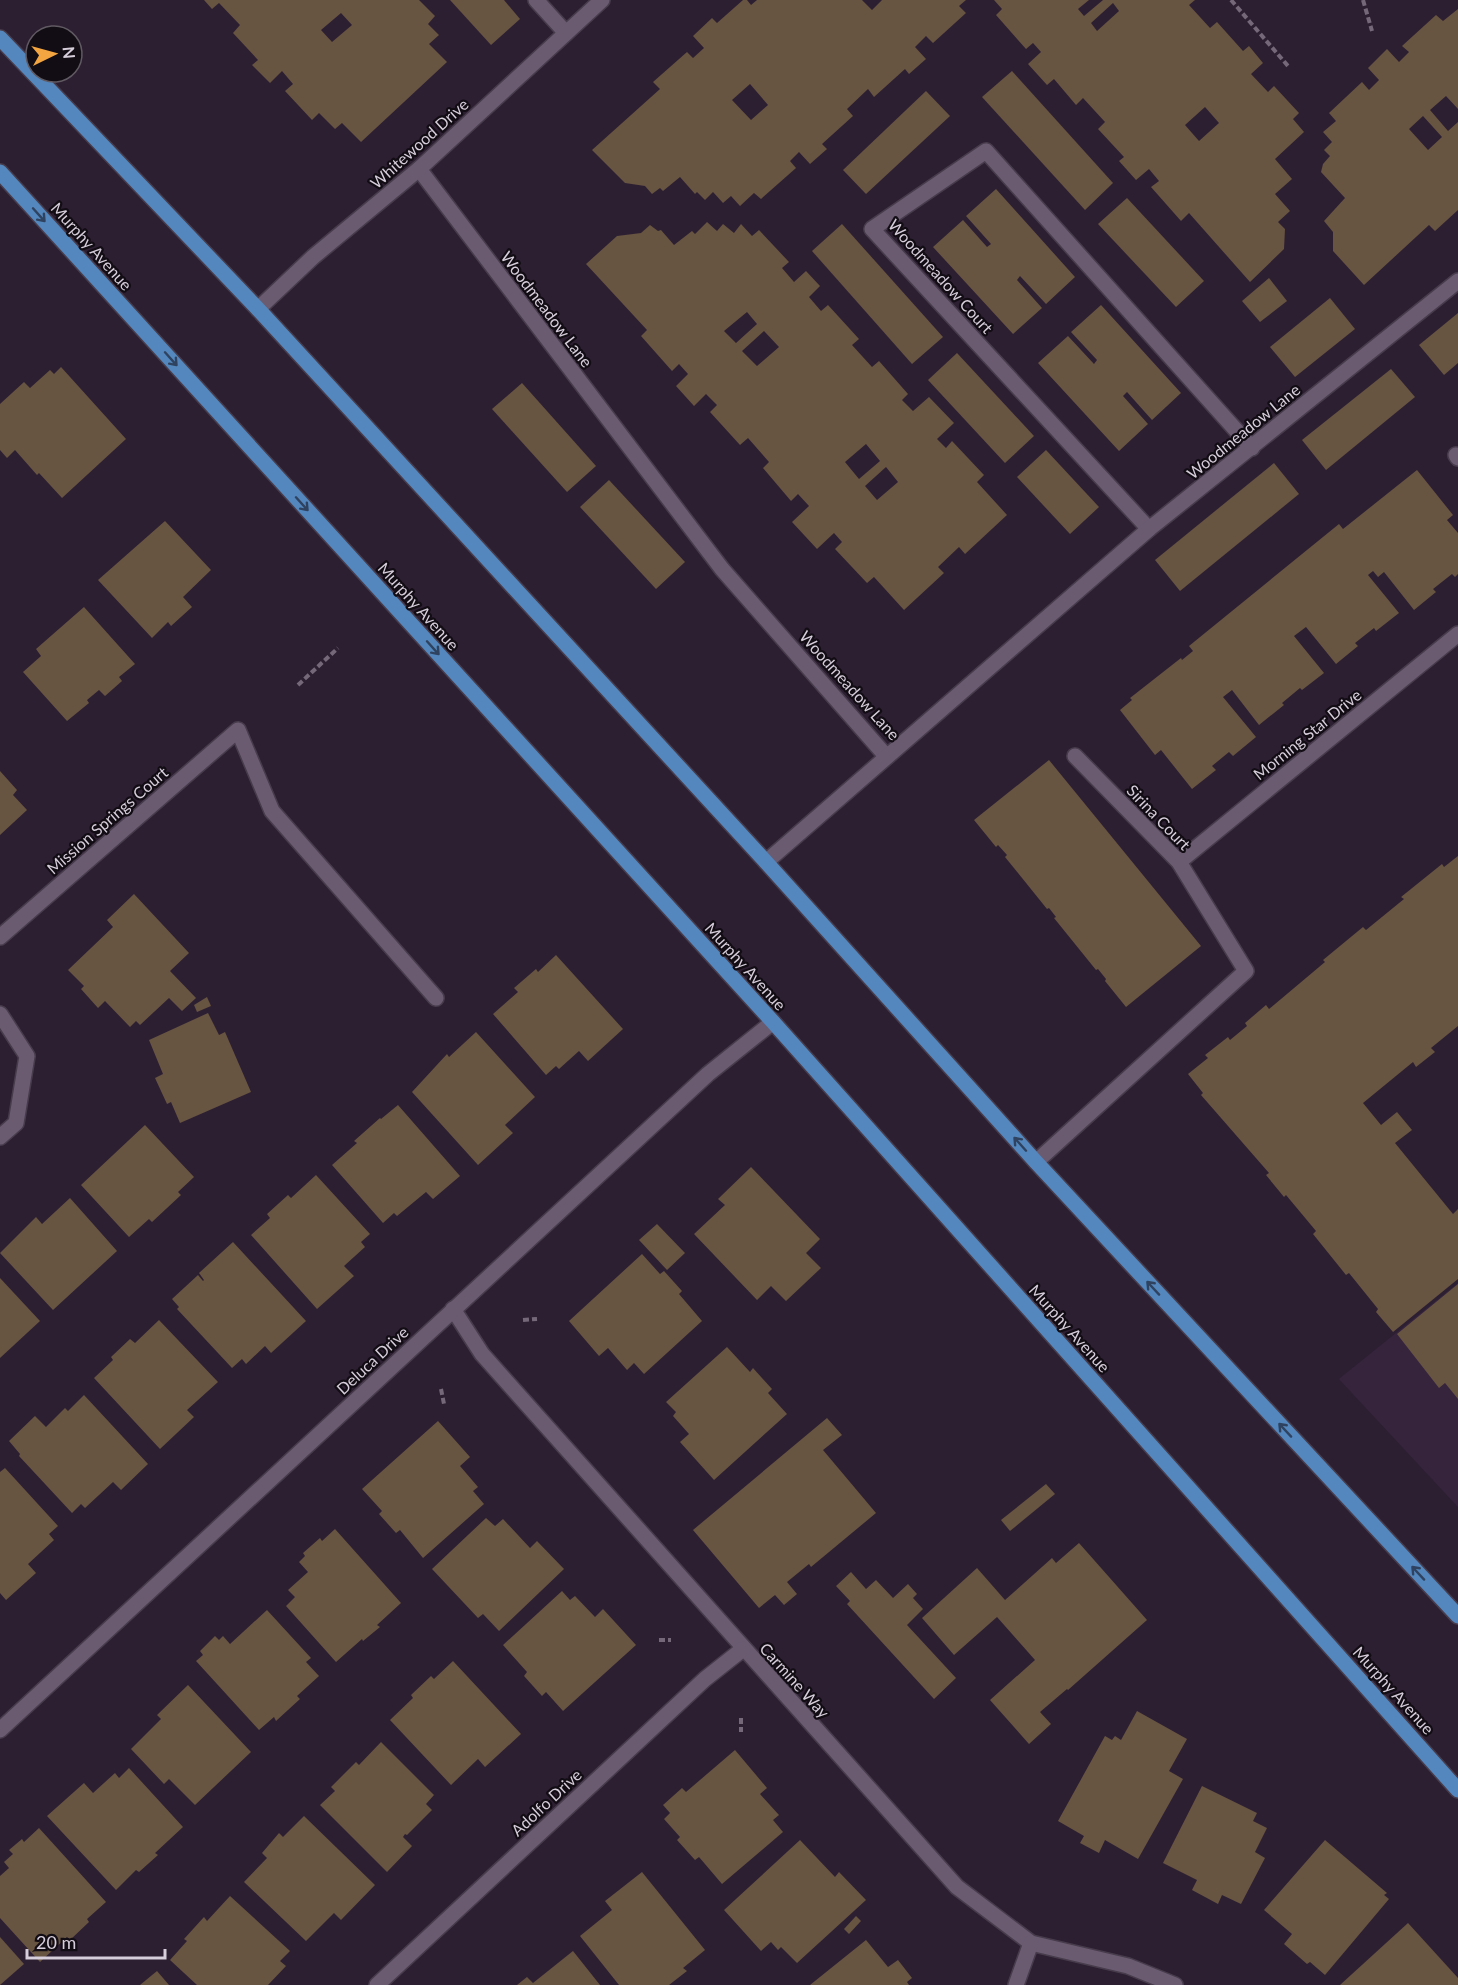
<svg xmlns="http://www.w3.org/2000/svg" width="1458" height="1985" font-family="Lato,sans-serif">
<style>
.built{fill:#36243d}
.building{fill:#675441;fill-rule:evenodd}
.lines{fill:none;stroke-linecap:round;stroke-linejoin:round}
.minor-casing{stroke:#473c4c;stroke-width:18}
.major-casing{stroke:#473c4c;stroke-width:18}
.path{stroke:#756979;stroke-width:4;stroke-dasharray:6 3;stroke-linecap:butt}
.minor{stroke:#6a5b71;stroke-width:15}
.major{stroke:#5387bd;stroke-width:15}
.oneway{stroke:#2f4360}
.labels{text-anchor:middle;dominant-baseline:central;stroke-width:4.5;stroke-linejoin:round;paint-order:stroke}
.street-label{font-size:16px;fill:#d6ceda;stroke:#120c14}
</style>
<rect width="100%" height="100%" fill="#2d1f32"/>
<!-- built -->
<polygon class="built" points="1458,1283 1458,1507 1339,1379"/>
<!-- building -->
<g class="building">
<path d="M204 0H419L435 16 428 24 439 35 429 44 447 62 361 142 342 123 335 129 319 113 312 120 285 91 293 84 282 71 270 83 252 65 258 60 233 33 240 25 219 3 212 9ZM341 13 352 25 332 42 321 30Z"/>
<polygon points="450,0 504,0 520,19 491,45"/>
<path d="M743 0H747L751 5 757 0H862L872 10 882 0H966L959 6 966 13 933 43 926 36 915 47 926 59 909 74 905 69 874 97 868 89 847 109 853 116 822 144 827 149 810 164 799 152 790 161 796 168 761 199 754 193 740 206 731 196 723 203 713 192 705 200 697 192 695 194 680 177 663 191 660 188 652 194 645 186 625 183 592 150 660 89 653 82 687 52 693 58 704 48 693 36 712 18 717 23ZM750 84 768 105 751 120 732 100Z"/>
<path d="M994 0H1089L1078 9 1084 16 1103 0H1195L1189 5 1210 28 1217 22 1243 51 1249 46 1263 63 1251 74 1268 92 1274 86 1299 113 1293 119 1304 132 1275 159 1292 179 1275 194 1290 211 1278 222 1285 229 1284 249 1250 282 1189 213 1181 221 1151 187 1159 181 1149 169 1136 180 1119 161 1124 157 1098 129 1105 122 1083 98 1076 105 1054 79 1047 85 1028 64 1041 52 1033 43 1026 49 996 15 1002 9ZM1113 3 1119 11 1097 31 1091 23ZM1205 107 1219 123 1199 141 1185 125Z"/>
<path d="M1458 9V109L1446 96 1430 110 1448 131 1458 122V210L1435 231 1429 225 1364 285 1333 251V232L1324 221 1345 198 1321 172 1323 164 1330 156 1324 150 1332 142 1323 132 1336 121 1329 113 1362 82 1369 90 1379 80 1368 68 1387 49 1399 62 1409 52 1402 46 1436 15 1443 21ZM1423 116 1442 137 1428 150 1409 129Z"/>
<polygon points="1012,71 1113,183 1085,210 982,97"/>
<polygon points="926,91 950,116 866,194 843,170"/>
<polygon points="996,189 1075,277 1046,304 1020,276 1017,280 1042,308 1013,334 933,247 963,220 987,247 991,244 966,216"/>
<polygon points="1127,198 1204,281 1176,307 1098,224"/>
<path d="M707 222 717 231 723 224 734 233 741 224 752 236 759 230 789 262 782 268 794 282 806 271 820 286 809 297 821 311 828 305 859 339 852 345 872 367 879 361 908 394 902 400 913 411 929 397 954 423 937 439 946 448 952 441 984 475 977 482 1007 515 965 554 959 547 938 567 944 573 904 610 874 577 867 583 835 549 842 542 834 533 817 549 792 522 809 506 798 494 791 501 763 468 769 462 748 438 740 445 710 412 717 405 706 394 694 406 676 386 688 374 679 364 672 371 641 336 647 330 586 264 617 236 641 233 650 225 658 231 661 230 674 245 692 231 695 234ZM747 312 757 324 736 343 724 331ZM764 331 779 347 757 366 742 351ZM866 444 880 461 859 479 845 462ZM886 467 898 482 877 500 865 486Z"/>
<polygon points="842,224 943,337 912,364 812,251"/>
<polygon points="1269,278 1287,301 1260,322 1242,301"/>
<polygon points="1330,298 1355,329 1295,377 1270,347"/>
<polygon points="1101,305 1181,393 1152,420 1127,392 1123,396 1148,424 1119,451 1038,363 1068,336 1094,364 1097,360 1071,332"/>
<polygon points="1458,313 1458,363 1444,375 1419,345"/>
<polygon points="957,353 1034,436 1005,463 928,380"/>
<polygon points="61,367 126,439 62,498 39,473 37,475 15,450 7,458 0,450 0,404 24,382 30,388 50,370 54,374"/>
<polygon points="1391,369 1415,397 1326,470 1302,440"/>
<polygon points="522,383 596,466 567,492 492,409"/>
<polygon points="1046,450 1099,507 1070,534 1017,477"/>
<polygon points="1274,463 1299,494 1180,591 1155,560"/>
<polygon points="1417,470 1453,515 1447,520 1458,533 1458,574 1455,577 1452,574 1433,589 1436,592 1414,610 1384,572 1378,577 1373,571 1368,575 1399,613 1376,631 1374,628 1355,643 1358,646 1336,664 1306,627 1294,636 1324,673 1302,690 1300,688 1282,703 1284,705 1259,725 1232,690 1223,697 1256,737 1233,756 1229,752 1212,766 1216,770 1192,789 1161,750 1155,755 1120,710 1132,700 1130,698 1181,658 1182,660 1193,651 1189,646 1339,524 1343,529"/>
<polygon points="609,480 685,562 656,589 580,507"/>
<polygon points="165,521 211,570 183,597 192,607 171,626 168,622 152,638 98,580"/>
<polygon points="84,607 135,664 119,677 122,681 105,696 99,690 87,700 89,703 67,721 23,672 41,656 36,649"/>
<polygon points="1049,760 1201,946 1126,1007 1105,981 1106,979 1098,969 1096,970 1054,918 1056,917 1049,908 1047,909 1005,857 1007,855 998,845 996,847 974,820"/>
<polygon points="0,771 17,790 13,795 27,810 0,835"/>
<polygon points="1458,856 1458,1026 1431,1048 1435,1052 1416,1067 1413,1062 1363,1103 1381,1125 1397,1112 1412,1130 1395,1143 1453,1214 1458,1209 1458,1279 1393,1332 1376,1312 1378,1309 1349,1273 1346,1275 1313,1234 1316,1231 1286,1195 1284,1197 1266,1175 1269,1173 1201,1095 1203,1093 1188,1074 1208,1058 1205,1055 1228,1037 1230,1040 1247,1026 1245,1023 1266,1005 1269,1009 1325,962 1323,960 1363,927 1366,930 1404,899 1401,897 1442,864 1444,867"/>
<polygon points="134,894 189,953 170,971 196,998 182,1011 169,998 140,1025 136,1021 130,1027 105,1001 98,1008 81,989 84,986 68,970 113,927 107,920"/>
<polygon points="556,955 623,1029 588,1061 579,1051 559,1069 556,1066 546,1075 493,1014 518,992 514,988 536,969 538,972"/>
<polygon points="207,997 211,1006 197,1012 194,1005"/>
<polygon points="208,1013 219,1035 225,1032 251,1092 180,1123 171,1102 167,1104 155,1078 163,1074 149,1040"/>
<polygon points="476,1032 535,1097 505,1125 513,1133 478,1165 412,1092 447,1054 449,1057"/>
<polygon points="398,1105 460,1176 433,1199 426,1192 397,1216 394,1213 383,1223 332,1165 357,1143 354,1141 380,1118 381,1119"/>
<polygon points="145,1125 194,1177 178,1192 181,1195 152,1222 149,1219 129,1237 81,1185"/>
<polygon points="751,1167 820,1239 806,1253 821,1268 786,1301 771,1286 757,1300 694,1234 725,1205 718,1199"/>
<polygon points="316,1175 370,1234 361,1242 365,1247 344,1266 354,1276 317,1309 251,1235 270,1218 267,1214 288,1195 291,1198"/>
<polygon points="70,1198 117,1251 53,1310 0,1253 36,1217 42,1224"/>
<polygon points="657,1224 685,1253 667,1270 639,1240"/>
<polygon points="233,1242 306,1321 271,1353 265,1346 246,1364 242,1359 232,1368 177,1309 179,1307 172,1299 198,1275 203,1281 204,1280 199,1273"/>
<polygon points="642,1254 660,1274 664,1271 682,1291 679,1294 702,1321 644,1374 634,1363 627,1370 608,1348 599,1356 569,1321"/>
<polygon points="0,1278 40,1321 0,1358"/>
<polygon points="1458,1284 1458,1399 1445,1383 1439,1388 1397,1334"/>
<polygon points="159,1320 218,1382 187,1410 194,1417 160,1449 94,1378 113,1360 111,1357 130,1339 135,1343"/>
<polygon points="727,1347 750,1372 753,1368 772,1389 768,1393 787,1414 714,1480 680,1442 689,1434 673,1416 676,1412 666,1402"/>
<polygon points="84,1395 148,1464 121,1490 113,1482 85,1508 81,1504 72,1513 19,1456 20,1454 9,1441 35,1416 46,1427 65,1408 68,1411"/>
<polygon points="827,1418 842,1435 823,1450 876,1513 811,1567 809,1564 787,1582 797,1594 784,1605 775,1595 759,1608 693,1530"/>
<polygon points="438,1421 470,1457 460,1466 478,1487 473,1491 484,1504 423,1558 400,1530 396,1533 379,1514 382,1511 362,1489"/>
<polygon points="5,1468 58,1526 49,1534 54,1540 28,1564 36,1573 6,1600 0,1593 0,1472"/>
<polygon points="1046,1484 1055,1494 1010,1531 1001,1520"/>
<polygon points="486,1518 495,1526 503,1519 530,1548 537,1541 564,1569 499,1631 483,1614 478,1618 432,1569"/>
<polygon points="335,1529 401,1603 377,1625 380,1627 363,1641 362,1639 336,1662 286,1606 295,1597 288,1590 308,1572 299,1562 305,1556 303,1553 320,1538 322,1541"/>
<polygon points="1079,1543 1147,1620 1068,1690 1067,1689 1040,1712 1051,1724 1029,1744 990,1700 1035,1660 997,1617 954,1655 922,1618 977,1568 1005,1600 1052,1558 1056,1563"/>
<polygon points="851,1572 866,1589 876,1580 893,1598 908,1584 917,1594 913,1598 923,1609 907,1625 956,1678 934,1699 847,1604 850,1601 836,1586"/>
<polygon points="562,1591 570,1600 575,1596 595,1617 603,1609 636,1645 563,1711 546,1692 542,1696 524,1676 527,1672 503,1645"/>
<polygon points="267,1610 311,1658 306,1662 319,1676 297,1696 300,1699 276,1721 274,1717 259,1730 196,1661 203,1655 200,1651 215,1636 219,1640 223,1636 230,1644"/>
<polygon points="453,1661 521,1734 485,1767 478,1759 451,1785 390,1720 413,1698 411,1695 431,1676 434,1679"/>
<polygon points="188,1685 251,1752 195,1805 169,1779 164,1784 131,1749 161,1719 157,1715"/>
<polygon points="1137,1711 1187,1739 1169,1771 1183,1779 1138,1859 1105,1840 1099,1853 1080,1843 1084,1836 1058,1821 1105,1736 1112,1740 1115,1736 1121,1740"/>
<polygon points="381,1742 434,1795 426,1804 432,1810 407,1835 405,1834 403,1837 412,1846 387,1872 320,1805 335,1791 331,1787 356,1762 359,1765"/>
<polygon points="735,1750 767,1788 760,1794 779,1815 773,1820 783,1832 722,1884 699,1857 695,1860 677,1840 680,1837 664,1819 670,1813 663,1805 682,1788 686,1792"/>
<polygon points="129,1768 183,1827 155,1853 158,1855 139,1872 136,1870 116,1890 47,1816 84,1783 93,1793 115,1773 119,1778"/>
<polygon points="1202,1786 1257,1813 1253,1821 1267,1828 1255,1852 1265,1858 1241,1904 1222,1895 1218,1904 1192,1890 1197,1880 1163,1863"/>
<polygon points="304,1816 375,1885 341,1920 334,1913 306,1941 244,1882 267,1858 262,1853 279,1833 283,1837"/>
<polygon points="39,1828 106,1902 87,1919 89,1922 70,1940 67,1937 40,1962 0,1918 0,1876 9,1868 4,1862 13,1854 9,1850 22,1839 24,1842"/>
<polygon points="800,1840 835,1877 839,1872 866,1900 797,1963 781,1947 778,1950 771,1942 761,1951 724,1910"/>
<polygon points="1325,1840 1387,1893 1384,1895 1389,1899 1325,1975 1310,1962 1307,1964 1284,1944 1292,1934 1264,1910"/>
<polygon points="642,1872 705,1950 683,1968 687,1971 669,1985 619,1985 580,1936 612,1910 605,1901"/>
<polygon points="230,1896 290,1951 280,1961 286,1966 268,1985 197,1985 170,1960 187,1941 184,1939 204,1917 207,1921"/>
<polygon points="856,1916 861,1921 849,1934 844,1929"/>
<polygon points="1408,1923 1458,1978 1458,1985 1340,1985"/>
<polygon points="0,1937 24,1964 0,1985"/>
<polygon points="866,1940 888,1967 898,1960 912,1978 907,1982 909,1985 810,1985"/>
<polygon points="573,1951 600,1985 517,1985 527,1977 533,1983"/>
<polygon points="157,1971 169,1985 140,1985"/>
</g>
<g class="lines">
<defs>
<g id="minor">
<polyline points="536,0 566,33"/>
<polyline points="419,169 722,569 886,756"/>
<polyline points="258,309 313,257 419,169 602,0"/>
<polyline points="1456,455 1458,458"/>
<polyline points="1149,529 872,229 986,151 1252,448"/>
<polyline points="766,862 1149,529 1458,281"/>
<polyline points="1179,862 1458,634"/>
<polyline points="0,937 238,730 272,811 436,998"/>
<polyline points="0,1014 27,1056 16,1123 0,1137"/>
<polyline points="1036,1162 1246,971 1179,862 1075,756"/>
<polyline points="453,1309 482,1354 957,1887 1031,1943 1128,1966 1175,1985"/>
<polyline points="0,1730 708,1074 773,1022"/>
<polyline points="377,1985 705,1679 743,1649"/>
<polyline points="1016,1985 1031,1943"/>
</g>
<g id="major">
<polyline points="0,38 258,309 766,862 1036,1162 1458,1616"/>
<polyline points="0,172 773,1022 1458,1790"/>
</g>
</defs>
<!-- minor casing -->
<use href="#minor" class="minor-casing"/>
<!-- major casing -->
<use href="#major" class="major-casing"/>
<!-- path -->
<g class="path">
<polyline points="1231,0 1288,66"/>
<polyline points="1363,0 1372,31"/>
<polyline points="298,685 338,648"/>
<polyline points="523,1320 537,1319"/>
<polyline points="441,1389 444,1404"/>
<polyline points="659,1640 671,1640"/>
<polyline points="741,1718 741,1732"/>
</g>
<!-- minor -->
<use href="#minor" class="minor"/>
<!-- major -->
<use href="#major" class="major"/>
</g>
<!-- one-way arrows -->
<defs><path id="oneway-shaft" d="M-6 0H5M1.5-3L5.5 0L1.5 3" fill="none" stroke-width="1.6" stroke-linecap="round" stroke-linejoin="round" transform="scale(1.5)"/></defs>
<g class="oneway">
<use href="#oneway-shaft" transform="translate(39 215) rotate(48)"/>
<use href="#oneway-shaft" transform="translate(171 359) rotate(48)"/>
<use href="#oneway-shaft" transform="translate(302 504) rotate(48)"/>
<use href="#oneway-shaft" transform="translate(433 648) rotate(48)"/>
<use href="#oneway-shaft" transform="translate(1020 1144) rotate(-132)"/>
<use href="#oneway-shaft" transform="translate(1153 1288) rotate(-133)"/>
<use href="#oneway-shaft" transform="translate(1285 1430) rotate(-133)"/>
<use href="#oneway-shaft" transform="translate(1418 1573) rotate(-133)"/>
</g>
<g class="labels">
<!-- street labels -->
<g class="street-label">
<text transform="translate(419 143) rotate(-42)">Whitewood Drive</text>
<text transform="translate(92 246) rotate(48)">Murphy Avenue</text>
<text transform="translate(941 276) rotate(48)">Woodmeadow Court</text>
<text transform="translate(547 309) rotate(53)">Woodmeadow Lane</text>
<text transform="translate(1243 431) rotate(-39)">Woodmeadow Lane</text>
<text transform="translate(419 606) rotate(48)">Murphy Avenue</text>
<text transform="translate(850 685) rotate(48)">Woodmeadow Lane</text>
<text transform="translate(1307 734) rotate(-39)">Morning Star Drive</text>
<text transform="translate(1159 817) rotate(46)">Sirina Court</text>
<text transform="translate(107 820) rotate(-41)">Mission Springs Court</text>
<text transform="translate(746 966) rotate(48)">Murphy Avenue</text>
<text transform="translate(1070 1328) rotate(48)">Murphy Avenue</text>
<text transform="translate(372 1360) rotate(-43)">Deluca Drive</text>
<text transform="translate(795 1680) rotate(48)">Carmine Way</text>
<text transform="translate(1394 1690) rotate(48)">Murphy Avenue</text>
<text transform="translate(546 1802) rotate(-43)">Adolfo Drive</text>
</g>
</g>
<!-- north arrow -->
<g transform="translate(54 54) rotate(85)"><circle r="28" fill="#120c14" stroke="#605a63" stroke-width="1.5"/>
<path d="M0-4.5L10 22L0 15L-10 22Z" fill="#f2a541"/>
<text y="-9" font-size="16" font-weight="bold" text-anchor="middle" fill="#d6ceda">N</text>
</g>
<!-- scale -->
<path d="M27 1949v9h138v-9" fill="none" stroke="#d6ceda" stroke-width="3"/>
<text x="36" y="1949" font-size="18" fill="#d6ceda" stroke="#120c14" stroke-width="4.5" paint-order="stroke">20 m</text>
</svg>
